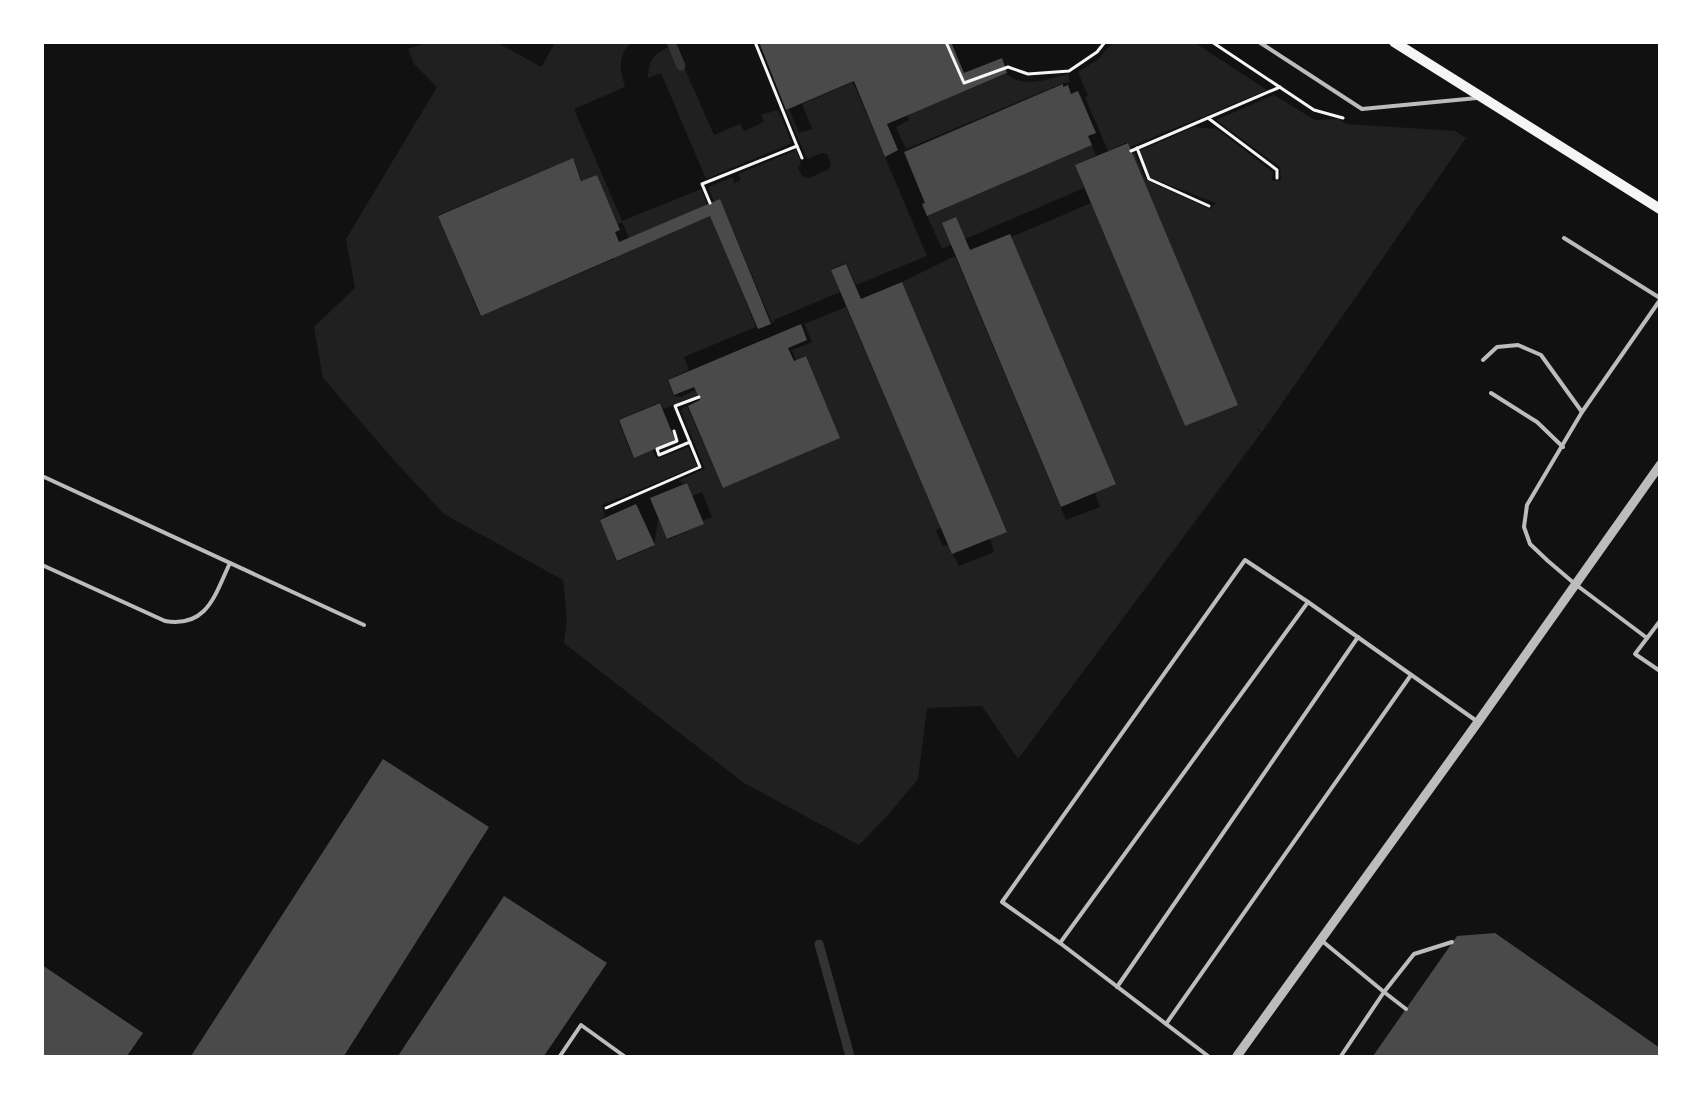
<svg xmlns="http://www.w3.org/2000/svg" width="1702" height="1099" font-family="'Varela Round',sans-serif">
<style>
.green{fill:#202020}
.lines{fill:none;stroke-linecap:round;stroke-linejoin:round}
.stream{stroke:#333;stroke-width:9}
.building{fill:#4a4a4a}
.path{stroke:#f5f5f5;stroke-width:3}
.service{stroke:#bcbcbc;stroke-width:4}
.tertiary{stroke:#bcbcbc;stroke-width:9}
.secondary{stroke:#f5f5f5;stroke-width:10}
</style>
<rect width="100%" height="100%" fill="#111"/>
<!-- green -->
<g class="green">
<path d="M427 43H498L541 67 555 43H631C617 56 620 70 625 87L574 109 622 221 701 189 707 205 629 238 622 222 618 224 597 175 582 181 573 158 438 215 480 316 614 259V257L710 215 756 327 684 357 689 370 667 380 674 396 681 397 695 390 698 395 663 409 660 402 618 420 633 457 651 448 657 459 688 447 697 466 602 505 605 516 600 519 617 562 654 546 658 519 668 540 703 524 702 521 712 517 702 492 692 496 687 482 682 484 680 480 705 469 681 411 682 408 687 406 723 488 839 438 806 355 796 360 792 350 812 342 804 324 846 307 941 527 936 531 943 546 948 545 959 566 994 552 990 539 1007 531 902 282 955 256 1066 520 1100 507 1095 493 1116 483 1011 237 1091 203 1185 426 1237 405 1132 154 1135 153 1146 180 1210 209 1216 203 1151 178 1139 151 1194 127 1217 129 1273 172 1272 181 1281 180 1280 167 1216 120 1274 95 1315 120 1338 119 1347 124 1455 131 1466 138 1262 432 1253 425 1261 433 1018 759 982 706 927 708 918 779 888 815 859 845 744 783 564 643 567 620 563 580 444 514 392 458 323 378 314 327 355 288 346 239 437 87 414 64 408 49Z"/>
<polygon points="1113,43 1195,43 1267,90 1130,147 1127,142 1108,151 1085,97 1088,96 1078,72 1097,60"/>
<path d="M669 47 678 68 684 67 714 135 740 124 744 131 764 122 761 115 778 110 792 143 706 179 661 73 648 78C649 61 652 54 669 47Z"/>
<path d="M1007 74C1022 89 1050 79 1068 74L1070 82 1061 84 906 149 896 127 909 120 907 114Z"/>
<polygon points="853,82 927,256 856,285 846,263 831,269 840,292 774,320 775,322 772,323 720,200 714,202 708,187 733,177 734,182 733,184 741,180 738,174 796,150 801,163 798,168 802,176 809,178 829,169 831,163 827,154 822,153 807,159 786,110 789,109 799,133 812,129 802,104"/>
<polygon points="1092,145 1096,156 1075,165 1084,188 942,249 927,216"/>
</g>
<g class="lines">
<!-- stream -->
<g class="stream">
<polyline points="671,42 681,66"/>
<polyline points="819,944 850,1056"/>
</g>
</g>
<!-- building -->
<g class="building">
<polygon points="759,42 951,42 964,73 1002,58 1007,73 887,124 898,150 885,157 854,81 786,110"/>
<polygon points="1063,84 1063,87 1068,85 1071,94 1078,91 1096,133 1088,136 1092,145 927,216 922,204 925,203 904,152"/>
<polygon points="1128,143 1238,405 1185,426 1075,165"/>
<polygon points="573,158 581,181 597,175 620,230 615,232 619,242 720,199 771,324 758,329 710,216 481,316 438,216"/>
<polygon points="956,217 970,250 1010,234 1116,484 1061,507 942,223"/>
<polygon points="846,264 861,299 902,282 1007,532 952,554 831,270"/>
<polygon points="801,324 807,340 788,348 794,361 806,356 840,438 723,488 688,406 700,400 694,387 674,395 668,380"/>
<polygon points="660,403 675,440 634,458 619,420"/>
<polygon points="687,483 704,524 667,539 650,498"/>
<polygon points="636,504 655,545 617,561 600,520"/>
<polygon points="383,759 489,827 344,1056 191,1056"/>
<polygon points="504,896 607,963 544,1056 398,1056"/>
<polygon points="1495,933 1660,1048 1660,1056 1373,1056 1457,936"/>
<polygon points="42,965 143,1033 127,1056 42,1056"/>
</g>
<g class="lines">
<!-- path -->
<g class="path">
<polyline points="755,42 797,146"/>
<polyline points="946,42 964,83 1008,67 1028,74 1069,71 1097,52 1105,42"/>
<polyline points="1212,42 1314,110 1343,118"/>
<polyline points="1208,118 1277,170 1277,178"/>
<polyline points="1137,148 1149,179 1209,206"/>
<polyline points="1131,151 1280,87"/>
<polyline points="710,203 702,184 797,146 802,158"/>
<polyline points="674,431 677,441 657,449 659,455 690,442"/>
<polyline points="606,508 700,467 675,406 699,397"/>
</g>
<!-- service -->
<g class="service">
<polyline points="1259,42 1362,109 1477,98"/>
<polyline points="1564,238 1660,298"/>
<polyline points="1483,360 1497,347 1518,345 1541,355 1582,412"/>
<polyline points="1491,393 1537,422 1563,447"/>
<polyline points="42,476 364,625"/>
<path d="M42 565 165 621C208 628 215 594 230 563"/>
<polyline points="1660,621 1635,654 1660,671"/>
<polyline points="1647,638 1575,584 1548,561 1530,544 1524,527 1527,505 1582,412 1660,300"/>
<polyline points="1321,940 1384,992 1341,1056"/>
<polyline points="1060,943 1308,602"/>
<polyline points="1117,987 1358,637"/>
<polyline points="1406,1009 1384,992 1414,954 1452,942"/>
<polyline points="1166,1024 1411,675"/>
<polyline points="560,1056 581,1025 624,1056"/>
<polyline points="1208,1056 1060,943 1002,902 1245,560 1308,602 1478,722"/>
</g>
<!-- tertiary -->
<polyline class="tertiary" points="1237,1056 1478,722 1660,465"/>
<!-- secondary -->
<polyline class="secondary" points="1394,42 1660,209"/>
</g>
<!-- border -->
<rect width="1702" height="1099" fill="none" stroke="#ffffff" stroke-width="88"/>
</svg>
